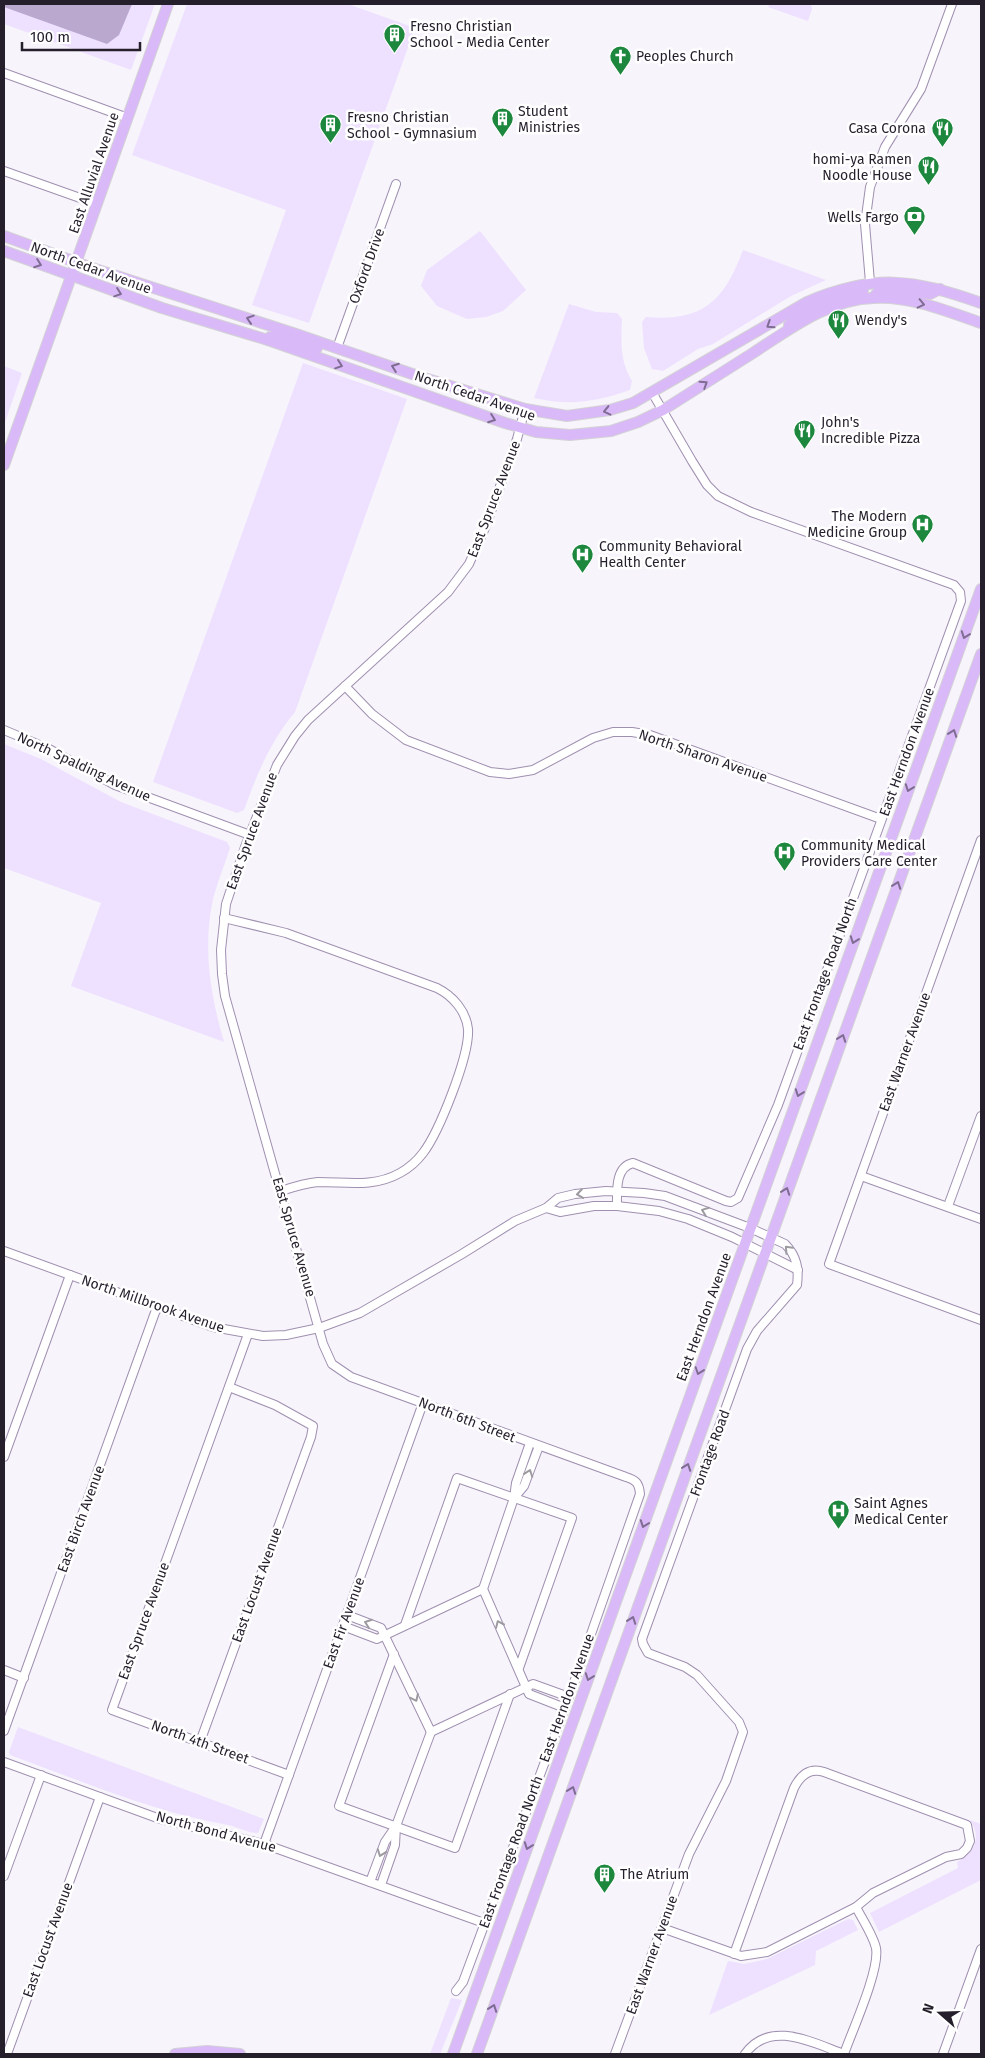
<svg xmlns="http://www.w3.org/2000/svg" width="985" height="2058" font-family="'Fira Sans',sans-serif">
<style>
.green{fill:#eee1ff}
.water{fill:#baa8cf}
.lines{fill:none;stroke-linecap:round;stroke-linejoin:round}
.minor-casing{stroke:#9f90b0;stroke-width:10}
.major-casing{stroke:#d3d2d5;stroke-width:12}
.minor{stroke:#fff;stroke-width:8}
.major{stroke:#d9b9f8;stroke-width:10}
.oneway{stroke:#7f6c92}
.oneway2{stroke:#9d9aa0}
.labels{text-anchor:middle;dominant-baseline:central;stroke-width:5;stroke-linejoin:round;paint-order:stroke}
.poi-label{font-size:14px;fill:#251f2c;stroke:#fff;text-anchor:start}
.street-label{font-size:14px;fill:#251f2c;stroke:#fff}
</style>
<rect width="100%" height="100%" fill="#f7f4fb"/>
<!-- green -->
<g class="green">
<polygon points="4,4 155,4 131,70 4,24"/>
<polygon points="187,4 348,4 415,28 309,323 252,305 286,210 132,155"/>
<polygon points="770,4 811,4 812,9 808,21 768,7"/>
<polygon points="480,231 526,290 503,311 486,317 467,319 437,306 421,286 427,270"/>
<path d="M743 250 826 280 791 296 713 344 698 349 663 371 652 369 644 348 642 322 646 317C703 322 724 301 743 250Z"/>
<path d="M569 304 596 312 617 313 622 319C621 342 620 361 632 381L630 390C596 402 570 406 534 398Z"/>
<path d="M303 363 407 399 295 712C270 742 257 774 244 810L237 813 153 782Z"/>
<polygon points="4,366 22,373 4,425"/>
<path d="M4 744 41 759 121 802 227 842 230 848C224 867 216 885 212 904 203 951 211 997 224 1042L71 986 101 903 4 868Z"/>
<path d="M18 1727 264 1819 258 1833C248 1833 238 1827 228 1825 153 1812 82 1781 10 1755L9 1752Z"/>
<path d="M970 1820 981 1824V1880L879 1932 870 1913 958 1868 957 1862C975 1853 982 1837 970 1820Z"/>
<polygon points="848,1919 853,1920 858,1930 816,1951 815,1965 709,2015 728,1961 744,1964 767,1959"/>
<polygon points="451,1998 462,2000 440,2054 430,2054"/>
</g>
<!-- water -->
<polygon class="water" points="4,4 132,4 119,35 107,44 4,7"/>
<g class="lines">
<defs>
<g id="minor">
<polyline points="4,73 128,118"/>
<polyline points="4,171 97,204"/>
<polyline points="870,282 865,224 870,187 885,147 921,89 952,4"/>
<polyline points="337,348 396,184"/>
<polyline points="345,686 372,714 406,740 490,772 509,774 533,770 593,738 613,732 632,732 650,735 881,819"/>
<polyline points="4,730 49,749 115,785 250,835"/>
<polyline points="981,840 829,1264 981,1320"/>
<path d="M224 918 286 933 437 988C453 996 466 1011 468 1029 470 1055 439 1132 423 1153 417 1161 409 1168 400 1173 373 1188 347 1182 318 1182 305 1183 293 1187 281 1191"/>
<polyline points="861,1176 981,1219"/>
<path d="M617 1206C617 1191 615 1167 633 1163L726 1201 731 1202 738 1198 778 1105 961 601 960 592 954 585 751 512 718 496 707 485 692 461 653 394"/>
<polyline points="948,1206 981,1116"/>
<polyline points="546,1208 560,1212 594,1206 617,1206 659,1211 688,1219 732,1237 798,1270"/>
<path d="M4 1251 213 1327 263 1336 286 1335 319 1328 360 1313 462 1254 515 1221 546 1208 558 1198 575 1194 606 1191 644 1193 665 1196 750 1228 785 1244C797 1256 799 1269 797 1285L757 1331 747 1349 642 1639 643 1644 648 1653 685 1667 697 1675 739 1722 743 1732 726 1781 689 1854 615 2054"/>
<polyline points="248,1334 112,1710 289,1775"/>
<polyline points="4,1457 70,1275"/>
<polyline points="514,1498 524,1486 539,1446"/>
<polyline points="483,1589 514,1498 516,1483 530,1443"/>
<polyline points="347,1615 381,1628 431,1732 533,1684 569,1697"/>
<polyline points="405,1625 457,1478 572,1518 519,1668"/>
<polyline points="343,1626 377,1639 483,1589 529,1694 565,1708"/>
<polyline points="394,1654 339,1806 455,1848 510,1694"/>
<polyline points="4,1670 24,1678"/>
<polyline points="4,1731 157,1307"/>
<polyline points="200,1742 311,1437 313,1426 275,1405 229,1387"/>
<polyline points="4,1762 160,1819 264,1844 484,1923"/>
<polyline points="264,1844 423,1403"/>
<polyline points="4,1876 41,1775"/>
<polyline points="370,1882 385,1842 396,1826 431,1732"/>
<polyline points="381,1885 395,1845 396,1826"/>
<path d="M662 1928 741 1956 767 1952 856 1907 873 1893 946 1857 961 1854 967 1848 970 1841 967 1825 824 1772C809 1767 800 1776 794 1788L734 1954"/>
<path d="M456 1991 463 1982 569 1697 640 1494C639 1483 636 1480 626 1477L351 1377 332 1364 323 1344 225 996 222 974 221 950 226 904 245 847 277 765 295 736 308 720 448 592 469 564 485 528 517 439 525 409"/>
<polyline points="7,2054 100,1797"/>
<path d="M745 2054C770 2019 813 2043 844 2054 852 2031 880 1970 876 1948 873 1935 862 1919 856 1907"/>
<polyline points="943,2054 981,1949"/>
</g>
<g id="major">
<path d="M4 236 92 268 296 334 421 377 525 409 567 416 610 410 633 403 807 302C875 273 913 279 981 303"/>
<path d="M4 251 162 308 268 340 505 423 536 432 570 435 611 431 638 422 663 410C693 391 723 372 753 353 790 329 829 299 874 298 911 296 947 311 981 323"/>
<polyline points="873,298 879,291 898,290 930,294 940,289"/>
<path d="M789 325C808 306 837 296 863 291"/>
<polyline points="268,340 270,337 279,336 317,348"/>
<polyline points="4,465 168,4"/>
<polyline points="175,2054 207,2051 240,2054"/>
<polyline points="453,2054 981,589"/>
<polyline points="477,2054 981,654"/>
</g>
</defs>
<!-- minor casing -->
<use href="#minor" class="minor-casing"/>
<!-- major casing -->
<use href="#major" class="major-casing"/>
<!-- minor -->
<use href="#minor" class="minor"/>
<!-- major -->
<use href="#major" class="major"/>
</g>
<!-- one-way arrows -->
<defs><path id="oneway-chevron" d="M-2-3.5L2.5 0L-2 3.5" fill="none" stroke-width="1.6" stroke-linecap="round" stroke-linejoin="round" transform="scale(1.25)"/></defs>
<g class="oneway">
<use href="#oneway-chevron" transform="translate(38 264) rotate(20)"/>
<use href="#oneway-chevron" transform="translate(118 293) rotate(19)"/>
<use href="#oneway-chevron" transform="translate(921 304) rotate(13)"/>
<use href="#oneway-chevron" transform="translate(250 319) rotate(-162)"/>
<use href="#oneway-chevron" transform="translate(770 325) rotate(147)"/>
<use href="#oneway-chevron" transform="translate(339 365) rotate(19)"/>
<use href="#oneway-chevron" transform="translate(395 367) rotate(-160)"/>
<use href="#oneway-chevron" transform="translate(704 384) rotate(-33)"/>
<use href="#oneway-chevron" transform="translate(607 411) rotate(167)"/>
<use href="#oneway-chevron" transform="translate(492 419) rotate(20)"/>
<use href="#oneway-chevron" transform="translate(965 635) rotate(110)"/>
<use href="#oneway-chevron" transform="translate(953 733) rotate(-70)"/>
<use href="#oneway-chevron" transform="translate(909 788) rotate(110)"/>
<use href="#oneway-chevron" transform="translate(897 885) rotate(-70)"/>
<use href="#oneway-chevron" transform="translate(854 940) rotate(110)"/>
<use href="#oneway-chevron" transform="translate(842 1038) rotate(-70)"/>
<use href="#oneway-chevron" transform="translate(799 1093) rotate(110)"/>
<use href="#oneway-chevron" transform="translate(786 1191) rotate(-70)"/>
<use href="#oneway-chevron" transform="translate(699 1371) rotate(109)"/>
<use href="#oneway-chevron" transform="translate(687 1467) rotate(-70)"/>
<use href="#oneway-chevron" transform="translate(644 1524) rotate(110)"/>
<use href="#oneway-chevron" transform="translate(632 1620) rotate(-70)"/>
<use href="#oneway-chevron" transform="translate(589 1677) rotate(110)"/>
<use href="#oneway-chevron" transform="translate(572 1790) rotate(-70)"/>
<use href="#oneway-chevron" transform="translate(528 1846) rotate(110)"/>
<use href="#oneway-chevron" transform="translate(493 2008) rotate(-70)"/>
</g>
<g class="oneway2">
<use href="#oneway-chevron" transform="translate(580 1194) rotate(172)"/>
<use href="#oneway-chevron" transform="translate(705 1211) rotate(-159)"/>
<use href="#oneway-chevron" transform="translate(788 1249) rotate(-133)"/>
<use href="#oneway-chevron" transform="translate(529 1473) rotate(-70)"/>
<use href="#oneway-chevron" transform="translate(368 1623) rotate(-160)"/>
<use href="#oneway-chevron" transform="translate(499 1624) rotate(-114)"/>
<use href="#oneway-chevron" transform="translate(415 1698) rotate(64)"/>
<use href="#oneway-chevron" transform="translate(381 1853) rotate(110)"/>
</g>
<!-- icons -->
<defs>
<symbol id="building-pin" viewBox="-11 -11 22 30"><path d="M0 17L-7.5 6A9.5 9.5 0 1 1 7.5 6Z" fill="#1d873e" stroke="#fff"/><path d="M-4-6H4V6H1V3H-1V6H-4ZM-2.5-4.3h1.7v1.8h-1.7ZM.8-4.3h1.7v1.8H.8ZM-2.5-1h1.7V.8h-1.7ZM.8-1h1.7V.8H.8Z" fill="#fff"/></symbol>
<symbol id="church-pin" viewBox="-11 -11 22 30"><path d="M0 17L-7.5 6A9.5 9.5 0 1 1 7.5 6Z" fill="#1d873e" stroke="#fff"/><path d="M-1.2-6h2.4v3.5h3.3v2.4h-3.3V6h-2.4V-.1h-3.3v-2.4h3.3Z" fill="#fff"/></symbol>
<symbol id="restaurant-pin" viewBox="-11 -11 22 30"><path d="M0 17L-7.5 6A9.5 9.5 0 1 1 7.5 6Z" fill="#1d873e" stroke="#fff"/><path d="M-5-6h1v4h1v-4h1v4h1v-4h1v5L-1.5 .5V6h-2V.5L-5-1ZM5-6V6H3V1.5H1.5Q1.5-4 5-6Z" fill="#fff"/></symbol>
<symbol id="bank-pin" viewBox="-11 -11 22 30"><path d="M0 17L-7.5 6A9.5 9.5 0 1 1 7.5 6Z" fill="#1d873e" stroke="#fff"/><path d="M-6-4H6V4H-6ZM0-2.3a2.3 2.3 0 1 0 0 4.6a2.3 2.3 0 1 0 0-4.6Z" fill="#fff"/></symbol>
<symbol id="hospital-pin" viewBox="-11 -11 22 30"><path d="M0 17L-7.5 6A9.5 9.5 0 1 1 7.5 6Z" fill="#1d873e" stroke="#fff"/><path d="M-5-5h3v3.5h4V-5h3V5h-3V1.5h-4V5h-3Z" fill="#fff"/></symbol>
</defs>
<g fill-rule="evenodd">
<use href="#building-pin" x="382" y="22" width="25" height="34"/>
<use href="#church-pin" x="608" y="44" width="25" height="34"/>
<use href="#building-pin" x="490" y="106" width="25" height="34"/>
<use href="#building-pin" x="318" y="112" width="25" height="34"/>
<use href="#restaurant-pin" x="930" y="116" width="25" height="34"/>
<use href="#restaurant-pin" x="916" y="154" width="25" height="34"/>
<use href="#bank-pin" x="902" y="204" width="25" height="34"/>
<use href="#restaurant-pin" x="826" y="308" width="25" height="34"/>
<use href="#restaurant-pin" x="792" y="418" width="25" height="34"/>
<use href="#hospital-pin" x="910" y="512" width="25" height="34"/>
<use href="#hospital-pin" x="570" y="542" width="25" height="34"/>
<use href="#hospital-pin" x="772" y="840" width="25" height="34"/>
<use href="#hospital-pin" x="826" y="1498" width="25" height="34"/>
<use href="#building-pin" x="592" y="1862" width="25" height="34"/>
</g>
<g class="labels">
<!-- poi labels -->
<g class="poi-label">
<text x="410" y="26">Fresno Christian<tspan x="410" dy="16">School - Media Center</tspan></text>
<text x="636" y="56">Peoples Church</text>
<text x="518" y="111">Student<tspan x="518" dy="16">Ministries</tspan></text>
<text x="347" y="117">Fresno Christian<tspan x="347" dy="16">School - Gymnasium</tspan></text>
<text x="926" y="128" text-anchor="end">Casa Corona</text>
<text x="912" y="159" text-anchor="end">homi-ya Ramen<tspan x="912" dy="16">Noodle House</tspan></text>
<text x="899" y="217" text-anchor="end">Wells Fargo</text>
<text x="855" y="320">Wendy's</text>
<text x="821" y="422">John's<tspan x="821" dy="16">Incredible Pizza</tspan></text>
<text x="907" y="516" text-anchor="end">The Modern<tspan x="907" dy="16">Medicine Group</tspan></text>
<text x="599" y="546">Community Behavioral<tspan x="599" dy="16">Health Center</tspan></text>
<text x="801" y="845">Community Medical<tspan x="801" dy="16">Providers Care Center</tspan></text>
<text x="854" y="1503">Saint Agnes<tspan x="854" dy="16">Medical Center</tspan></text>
<text x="620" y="1874">The Atrium</text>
</g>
<!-- street labels -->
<g class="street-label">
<text transform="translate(94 173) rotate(-71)">East Alluvial Avenue</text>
<text transform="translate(367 266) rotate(-70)">Oxford Drive</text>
<text transform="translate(91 268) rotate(20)">North Cedar Avenue</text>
<text transform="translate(475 396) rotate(19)">North Cedar Avenue</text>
<text transform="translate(494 499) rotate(-69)">East Spruce Avenue</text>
<text transform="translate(907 752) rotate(-70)">East Herndon Avenue</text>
<text transform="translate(703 756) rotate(19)">North Sharon Avenue</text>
<text transform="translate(84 767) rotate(25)">North Spalding Avenue</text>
<text transform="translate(252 831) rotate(-70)">East Spruce Avenue</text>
<text transform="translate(825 974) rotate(-70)">East Frontage Road North</text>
<text transform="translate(905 1052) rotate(-70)">East Warner Avenue</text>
<text transform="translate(294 1237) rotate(74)">East Spruce Avenue</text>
<text transform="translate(153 1304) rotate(19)">North Millbrook Avenue</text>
<text transform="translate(704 1317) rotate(-70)">East Herndon Avenue</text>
<text transform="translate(467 1420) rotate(21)">North 6th Street</text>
<text transform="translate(710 1453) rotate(-70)">Frontage Road</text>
<text transform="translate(81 1519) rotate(-70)">East Birch Avenue</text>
<text transform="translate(257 1585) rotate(-70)">East Locust Avenue</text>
<text transform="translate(144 1621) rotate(-70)">East Spruce Avenue</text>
<text transform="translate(344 1623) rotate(-70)">East Fir Avenue</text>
<text transform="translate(567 1698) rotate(-70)">East Herndon Avenue</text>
<text transform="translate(200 1742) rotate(20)">North 4th Street</text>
<text transform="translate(216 1832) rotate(15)">North Bond Avenue</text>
<text transform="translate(511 1852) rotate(-70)">East Frontage Road North</text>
<text transform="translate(48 1940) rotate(-70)">East Locust Avenue</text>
<text transform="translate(652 1955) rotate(-70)">East Warner Avenue</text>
</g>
</g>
<!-- border -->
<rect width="985" height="2058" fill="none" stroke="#251f2c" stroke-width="10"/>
<!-- north arrow -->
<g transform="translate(940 2013) rotate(290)" stroke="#ffffff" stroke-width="4" paint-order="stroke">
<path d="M0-4L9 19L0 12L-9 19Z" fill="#251f2c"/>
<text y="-8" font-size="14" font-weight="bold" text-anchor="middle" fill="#251f2c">N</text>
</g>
<!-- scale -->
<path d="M22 42v8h118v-8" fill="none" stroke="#251f2c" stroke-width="2.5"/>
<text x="30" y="42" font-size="15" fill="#251f2c" stroke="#ffffff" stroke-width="4" paint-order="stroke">100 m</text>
</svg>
